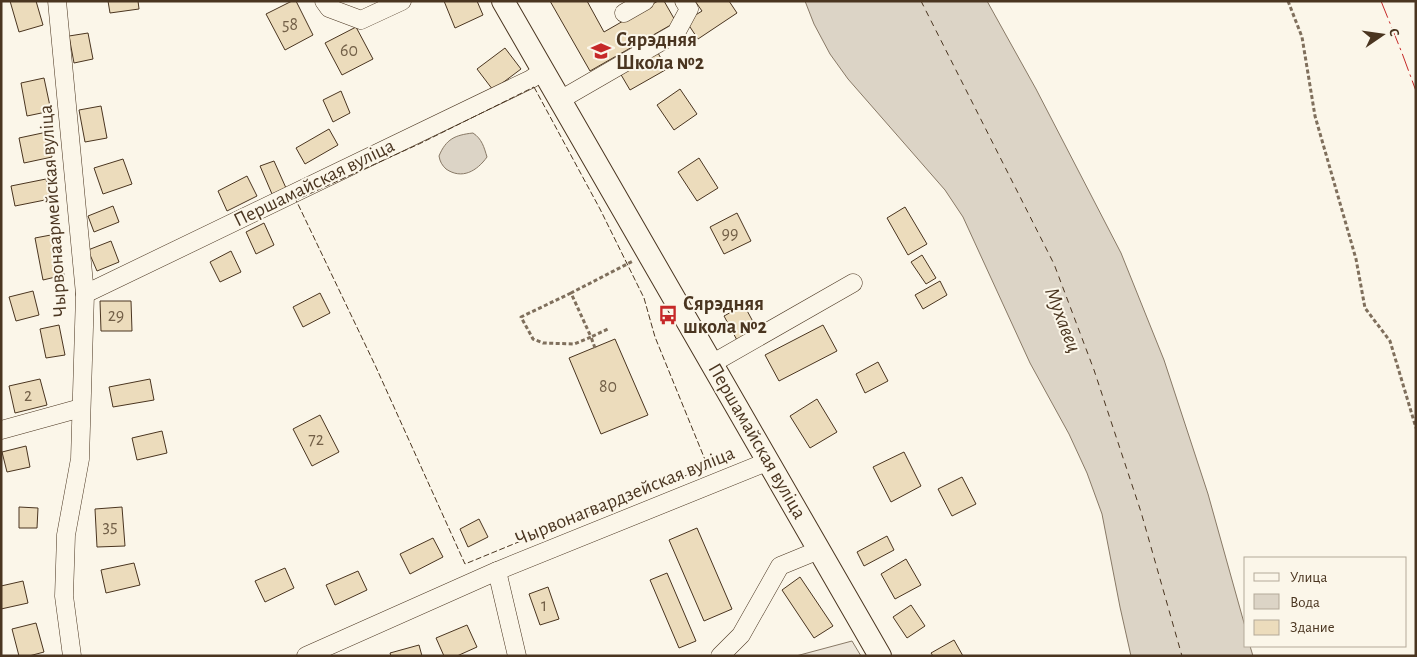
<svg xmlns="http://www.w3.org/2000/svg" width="1417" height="657" font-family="'Alegreya Sans',sans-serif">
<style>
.green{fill:#ede6d9;stroke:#887966}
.water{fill:#dcd4c6;stroke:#887966}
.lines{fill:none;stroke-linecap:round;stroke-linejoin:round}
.ferry{stroke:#4a3520;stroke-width:1;stroke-dasharray:6 5;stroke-linecap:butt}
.building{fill:#ecdcbc;stroke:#4a3520}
.minor-casing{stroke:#4a3520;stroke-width:19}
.major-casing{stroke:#4a3520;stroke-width:24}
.path{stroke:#7f6f5c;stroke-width:3;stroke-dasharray:4 2.5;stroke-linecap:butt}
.minor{stroke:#fbf6e9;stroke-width:18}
.major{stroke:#fbf6e9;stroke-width:22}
.fence{stroke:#4a3520;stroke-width:1;stroke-dasharray:6 2.5;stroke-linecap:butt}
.power{stroke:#c62828;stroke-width:1;stroke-dasharray:18 4 2.5 4;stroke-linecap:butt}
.labels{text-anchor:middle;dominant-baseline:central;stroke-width:4;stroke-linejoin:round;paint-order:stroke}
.number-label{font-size:18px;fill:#725f47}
.poi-label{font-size:20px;font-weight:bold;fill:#4a3520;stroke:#fbf6e9;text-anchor:start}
.street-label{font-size:20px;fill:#4a3520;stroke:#fbf6e9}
.water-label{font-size:21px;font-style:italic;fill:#4a3520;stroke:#fbf6e9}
</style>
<rect width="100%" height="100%" fill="#fbf6e9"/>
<!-- green -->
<polygon class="green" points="852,641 861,656 796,656"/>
<!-- water -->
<g class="water">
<polygon points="805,1 987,1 1036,89 1121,253 1164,360 1208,494 1246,630 1246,646 1250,646 1253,656 1131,656 1120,607 1102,514 1087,473 1069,434 1030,363 963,217 945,190 848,79 830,54 814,24"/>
<path d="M473 133C482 139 484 147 487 157 477 171 462 180 446 169 442 165 440 162 439 156 446 139 455 135 473 133Z"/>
</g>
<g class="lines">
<!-- ferry -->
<polyline class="ferry" points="921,1 1054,264 1094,370 1141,512 1182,656"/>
</g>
<!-- building -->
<g class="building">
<polygon points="10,1 36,1 43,25 19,32"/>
<polygon points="108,1 138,1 139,9 110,13"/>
<polygon points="292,1 296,1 313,35 285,50 266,14"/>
<polygon points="444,1 477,1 483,15 455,28"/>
<polygon points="550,1 587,1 604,32 658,1 664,1 676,22 590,71"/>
<polygon points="695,1 729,1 737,13 698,39 686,21 702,11"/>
<polygon points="356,27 373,59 342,75 325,43"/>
<polygon points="88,33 93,59 74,63 69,36"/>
<polygon points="505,48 521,69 493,90 477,69"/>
<polygon points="658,53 667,69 630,90 620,73"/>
<polygon points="44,78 51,111 27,116 21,83"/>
<polygon points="680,89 697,114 674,130 657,105"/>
<polygon points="341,91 350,113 333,122 323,100"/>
<polygon points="101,106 107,138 85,142 79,110"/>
<polygon points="329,129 338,145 305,164 296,148"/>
<polygon points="47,132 52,157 24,163 19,138"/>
<polygon points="699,158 718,188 697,201 678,172"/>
<polygon points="123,159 132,184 103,194 94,168"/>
<polygon points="274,161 286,188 272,194 260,166"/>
<polygon points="247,176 257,196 227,211 218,191"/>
<polygon points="46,179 50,199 15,206 11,186"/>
<polygon points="113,206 119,222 94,232 88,216"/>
<polygon points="905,207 927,244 908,255 887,218"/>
<polygon points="737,213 751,241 724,254 710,227"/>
<polygon points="264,223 274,245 256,254 246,232"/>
<polygon points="56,234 64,275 43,280 35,238"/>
<polygon points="111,241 119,262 97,271 88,250"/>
<polygon points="231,251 241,272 220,282 210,262"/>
<polygon points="922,255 936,278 926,284 911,262"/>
<polygon points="940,281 947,295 923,309 915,295"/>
<polygon points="33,291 39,315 16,321 9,297"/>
<polygon points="320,293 330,313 303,327 293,307"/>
<polygon points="100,301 131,301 132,331 101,331"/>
<polygon points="744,305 758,331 738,342 724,316"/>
<polygon points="59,325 65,355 46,358 40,329"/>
<polygon points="823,325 837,351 779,381 765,355"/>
<polygon points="615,339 648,415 601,434 569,358"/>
<polygon points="878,362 888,381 865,393 856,374"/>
<polygon points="40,379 47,405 15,413 9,386"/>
<polygon points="150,379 154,400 113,407 109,387"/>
<polygon points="817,399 837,432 810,448 790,416"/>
<polygon points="320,415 339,452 312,466 293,429"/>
<polygon points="162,431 167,453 137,460 132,438"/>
<polygon points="26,446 30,467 7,472 2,452"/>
<polygon points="904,452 921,486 891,502 873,467"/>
<polygon points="962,477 976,504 952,516 938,489"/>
<polygon points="19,507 38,508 37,528 19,528"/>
<polygon points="122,507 125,546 97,547 95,509"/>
<polygon points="479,519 488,537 468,547 460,529"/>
<polygon points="697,528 732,609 704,621 669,540"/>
<polygon points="887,536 894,550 864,566 857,552"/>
<polygon points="433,538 443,557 410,574 400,554"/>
<polygon points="906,559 921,585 895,599 881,574"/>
<polygon points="134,563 140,585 106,593 101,570"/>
<polygon points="285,568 294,588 265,602 255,581"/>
<polygon points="358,571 367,590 335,605 326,585"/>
<polygon points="667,573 696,641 679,648 650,580"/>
<polygon points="800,577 833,626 814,638 782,590"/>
<polygon points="23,581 28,603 1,609 1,586"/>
<polygon points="548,587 559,619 540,625 529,594"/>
<polygon points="911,605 925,626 907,638 893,617"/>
<polygon points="36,623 44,652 29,656 19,656 12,629"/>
<polygon points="467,625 477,647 457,656 444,656 436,638"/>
<polygon points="954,640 963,656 933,656 931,653"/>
<polygon points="419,645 422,656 391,656 390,653"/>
</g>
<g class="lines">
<defs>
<g id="minor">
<polyline points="57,1 85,294 80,459 66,535 64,596 72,656"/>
<polyline points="324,1 329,8 361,20 402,1"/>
<polyline points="624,13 645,1"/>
<polyline points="560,100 676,33 689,9 684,1"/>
<polyline points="85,294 531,79 543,71"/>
<polyline points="713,363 853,283"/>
<polyline points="1,430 81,408"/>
<polyline points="497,571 517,656"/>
<polyline points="306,656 497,571 769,461"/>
<polyline points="720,656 741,635 780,566 819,550"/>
</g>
<polyline id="major" points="503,1 880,656"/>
</defs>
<!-- minor casing -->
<use href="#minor" class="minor-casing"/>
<!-- major casing -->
<use href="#major" class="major-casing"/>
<!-- path -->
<g class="path">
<polyline points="1288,1 1302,37 1315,116 1356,259 1365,308 1390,341 1416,428"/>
<polyline points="571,293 521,317 533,339 543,343 574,344 591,337 571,293 633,261"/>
<polyline points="595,348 591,337 608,329"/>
</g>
<!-- minor -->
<use href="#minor" class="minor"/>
<!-- major -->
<use href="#major" class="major"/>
<!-- fence -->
<polygon class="fence" points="534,87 600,209 644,298 655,337 708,467 594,511 465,564 375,365 296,200 419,144"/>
<!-- power -->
<polyline class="power" points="1381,1 1402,53 1416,91"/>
</g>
<!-- icons -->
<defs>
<symbol id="school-bare" viewBox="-9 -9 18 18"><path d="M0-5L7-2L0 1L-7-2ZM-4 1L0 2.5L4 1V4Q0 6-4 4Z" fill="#c62828" stroke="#fbf6e9" stroke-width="2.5" paint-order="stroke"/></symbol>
<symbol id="bus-bare" viewBox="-9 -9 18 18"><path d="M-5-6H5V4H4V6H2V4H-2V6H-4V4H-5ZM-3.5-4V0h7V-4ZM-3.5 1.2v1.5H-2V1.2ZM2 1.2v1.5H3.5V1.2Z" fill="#c62828" stroke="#fbf6e9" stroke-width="2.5" paint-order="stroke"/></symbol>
</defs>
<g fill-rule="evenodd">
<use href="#school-bare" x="587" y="37" width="28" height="28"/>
<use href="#bus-bare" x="654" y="301" width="28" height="28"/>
</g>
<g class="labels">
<!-- number labels -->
<g class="number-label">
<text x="290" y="25">58</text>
<text x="349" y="51">60</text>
<text x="730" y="234">99</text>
<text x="116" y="316">29</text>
<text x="608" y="387">80</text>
<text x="28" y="396">2</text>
<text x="316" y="440">72</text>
<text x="110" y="527">35</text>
<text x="544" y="606">1</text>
</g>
<!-- poi labels -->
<g class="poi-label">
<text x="616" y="40">Сярэдняя<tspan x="616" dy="23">Школа №2</tspan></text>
<text x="683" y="304">Сярэдняя<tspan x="683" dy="23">школа №2</tspan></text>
</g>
<!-- street labels -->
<g class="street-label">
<text transform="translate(314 183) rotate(-26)">Першамайская вуліца</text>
<text transform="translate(53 211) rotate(-94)">Чырвонаармейская вуліца</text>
<text transform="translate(757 441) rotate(60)">Першамайская вуліца</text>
<text transform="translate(625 496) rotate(-22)">Чырвонагвардзейская вуліца</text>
</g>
<!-- water labels -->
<g class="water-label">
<text transform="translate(1063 320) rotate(69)">Мухавец</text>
</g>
</g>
<!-- border -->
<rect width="1417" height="657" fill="none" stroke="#4a3520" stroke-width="5"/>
<!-- legend -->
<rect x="1244" y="557" width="162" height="90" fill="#fbf6e9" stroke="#b4a999"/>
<rect x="1254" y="573" width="25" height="8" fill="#fbf6e9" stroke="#b4a999"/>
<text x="1290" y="582" font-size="15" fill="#4a3520">Улица</text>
<rect x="1254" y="594" width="25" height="15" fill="#dcd4c6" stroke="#b4a999"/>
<text x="1290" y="607" font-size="15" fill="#4a3520">Вода</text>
<rect x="1254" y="620" width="25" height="15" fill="#ecdcbc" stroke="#b4a999"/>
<text x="1290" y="632" font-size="15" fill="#4a3520">Здание</text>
<!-- north arrow -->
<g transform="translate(1382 35) rotate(77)" stroke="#fbf6e9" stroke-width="4" paint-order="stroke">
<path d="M0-4L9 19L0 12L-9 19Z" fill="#4a3520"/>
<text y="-8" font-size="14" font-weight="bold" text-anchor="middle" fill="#4a3520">С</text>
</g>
</svg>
